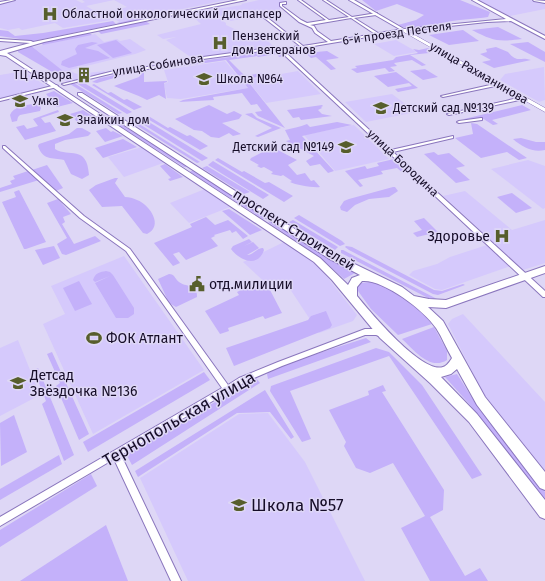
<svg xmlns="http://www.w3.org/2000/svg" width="545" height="581" font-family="'Fira Sans',sans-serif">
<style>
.built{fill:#d5c9fc}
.green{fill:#c4b1fa}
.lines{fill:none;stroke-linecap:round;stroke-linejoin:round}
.minor-casing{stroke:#8a76bd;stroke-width:2}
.secondary-casing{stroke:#8a76bd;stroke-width:1}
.primary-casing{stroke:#8a76bd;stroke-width:2}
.trunk-casing{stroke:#8a76bd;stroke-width:2}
.minor{fill:#fff;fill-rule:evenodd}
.secondary{fill:#fff;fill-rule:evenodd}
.primary{fill:#fff;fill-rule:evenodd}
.trunk{fill:#fff;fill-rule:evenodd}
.labels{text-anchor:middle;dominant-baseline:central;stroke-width:3;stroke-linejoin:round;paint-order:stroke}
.far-poi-label{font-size:12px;fill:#160d28;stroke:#ded7f6;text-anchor:start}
.far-street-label{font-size:12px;fill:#160d28;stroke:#ded7f6}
.street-label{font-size:14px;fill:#160d28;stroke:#ded7f6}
.poi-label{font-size:14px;fill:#160d28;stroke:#ded7f6;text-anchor:start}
.near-street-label{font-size:17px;fill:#160d28;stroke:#ded7f6}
.near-poi-label{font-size:17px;fill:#160d28;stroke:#ded7f6;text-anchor:start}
</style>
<rect width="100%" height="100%" fill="#ded7f6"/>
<!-- built -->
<g class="built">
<polygon points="17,0 76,0 82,3 85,2 82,0 226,0 120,22 103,13 127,7 114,0 86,6 111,20 63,28 55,23 22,30 19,28 8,30 0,28 0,3"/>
<polygon points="259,0 285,0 283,1 286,3 280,4 280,10 231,21 209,10 242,5 241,4"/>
<polygon points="478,0 530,0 545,3 545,9 510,16"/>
<polygon points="207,11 226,23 226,25 247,35 259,32 273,46 192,58 166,40 176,37 163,39 157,35 201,24 191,15"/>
<polygon points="95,34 104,42 117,39 120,41 130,39 146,50 135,54 70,70 74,73 78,74 105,71 104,73 67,82 54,73 62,71 33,47"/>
<polygon points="396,40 417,52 394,56 374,44"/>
<polygon points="225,61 248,88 181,99 167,98 164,84 168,82 164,70"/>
<polygon points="544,67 545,100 539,102 500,80 505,74"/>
<polygon points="24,71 46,86 0,99 0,75"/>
<polygon points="298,71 321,94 266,103 247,80"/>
<polygon points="392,94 416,112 366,122 345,102"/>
<polygon points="354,125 389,159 335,171 304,135"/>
<polygon points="142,147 166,162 124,177 108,157"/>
<polygon points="528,160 545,166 545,208 543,209 491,169"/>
<polygon points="205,189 230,207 189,223 170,203"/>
<polygon points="465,191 512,230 545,220 545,263 523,270 443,196"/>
<polygon points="284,242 304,255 320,268 357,315 353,321 319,333 286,283 270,287 243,262"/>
<polygon points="487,245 511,266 442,290 435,289 409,275 413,271 437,264 450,257"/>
<polygon points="124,256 204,370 93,434 43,324 65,314 51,286"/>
<polygon points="463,314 545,402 545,471 484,395 448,324 452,319"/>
<polygon points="18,340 40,395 0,416 0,348"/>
<polygon points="268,413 305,462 365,581 188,581 140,478 239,414"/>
</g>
<!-- green -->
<g class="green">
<path d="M362 0H460L490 12 488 17C475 19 461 19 447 22 435 24 409 32 398 25L416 20 424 15 397 4 376 11Z"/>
<polygon points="170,11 173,14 119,24 117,23"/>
<polygon points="113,21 116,24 33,41 0,36 0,30 8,31 15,36 43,33"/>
<polygon points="145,21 150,24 101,34 98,31"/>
<path d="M498 27 522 39C498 42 493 41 472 30Z"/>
<polygon points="463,30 479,41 449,45 429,35"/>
<polygon points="88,32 92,35 43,45 41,43"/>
<polygon points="116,40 132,53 113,58 97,45"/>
<polygon points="92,42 98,43 85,48 98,51 110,58 69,68 61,65 62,61 77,54 75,49 78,45"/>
<polygon points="528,42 545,52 545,62 510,44"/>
<polygon points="30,45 63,71 54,73 18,52 18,50"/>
<path d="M496 47 508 52C518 64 519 56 531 60L494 68 482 62 491 60 480 54 487 52 486 49Z"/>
<polygon points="428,48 431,50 426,51 429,53 410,55 426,65 422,66 412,60 394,63 397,66 390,67 395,71 389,72 385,68 357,73 351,69 357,68 355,66 393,60 396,57 418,53 413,49 419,50"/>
<polygon points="278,50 284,56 279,57 277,54 258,57 257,56 229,60 245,76 261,73 263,76 246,79 285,128 258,116 255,112 262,111 257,104 251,105 242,93 213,97 214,100 179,102 183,100 248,88 226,60 171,68 208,60"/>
<polygon points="327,51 339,58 326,60 336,69 331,70 316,57 311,58 306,53"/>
<polygon points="425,69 438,77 423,80 410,71"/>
<polygon points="130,72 135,72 97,83 92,82 100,78"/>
<polygon points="396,72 418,88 398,92 395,89 412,86 409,83 388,87 374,76"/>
<path d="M142 73H144V82L167 81V82L164 83 166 99 159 95 147 100C136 94 125 91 114 86L139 77Z"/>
<polygon points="81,81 132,112 127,114 76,83"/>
<polygon points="74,83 122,113 118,114 70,84"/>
<polygon points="94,84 108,93 111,92 124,100 127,99 142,107 134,110 92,85"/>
<polygon points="54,91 73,103 57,107 46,94"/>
<path d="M33 104 40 106 41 108 40 111 20 115 18 117 17 121 12 122 10 115C13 107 25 105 33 104Z"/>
<polygon points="209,105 227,114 234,111 242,115 239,119 222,123 241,134 233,136 229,133 219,138 211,137 202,131 194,130 175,119"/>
<polygon points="322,105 323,106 321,107 322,108 318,110 322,114 332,116 301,120 299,117 293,118 287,110"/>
<polygon points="522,105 531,110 492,120 498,124 493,125 482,118 468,121 464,119"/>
<polygon points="58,110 59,112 41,118 45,123 50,122 56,131 25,140 16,127 24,125 27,129 38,126 33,119"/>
<polygon points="83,110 98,120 80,125 70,114"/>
<polygon points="252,113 257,118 281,128 258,137 255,136 272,128 245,114"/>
<polygon points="150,117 168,128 170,127 187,136 190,135 208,146 200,150 146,118"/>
<polygon points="144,119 208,158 202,161 138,121"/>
<polygon points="136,122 200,162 197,163 133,123"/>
<path d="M337 122 352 125 302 136 334 171 328 173 320 164 310 166 306 161 314 156 286 141 290 140 285 130C292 128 300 127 307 124L310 127Z"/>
<polygon points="471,123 477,124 527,158 519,160 507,152 481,158 455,138 473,134"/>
<polygon points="121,124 186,166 186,167 184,167 118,125"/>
<path d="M77 128H82L91 133 88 136 65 140 55 144V149C69 158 87 144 89 175L82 179 71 174 64 160C52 157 43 161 38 146L39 144 69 134Z"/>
<polygon points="106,128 111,132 113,131 123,136 105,142 96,131"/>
<path d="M521 138 536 142H545V150C533 153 522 147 513 139Z"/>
<polygon points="123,139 137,147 103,158 95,148"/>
<path d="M272 147 297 160 288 165 297 175 305 173 311 181 314 180 320 187C313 188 296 185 290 182L292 181 283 175 281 176 271 174 273 172 264 167 261 168 257 166 259 165 250 160 251 158Z"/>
<polygon points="434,152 438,155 449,153 465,166 456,168 470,180 456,183 424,154"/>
<polygon points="218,158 242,172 244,171 265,183 269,182 293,196 284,202 215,160"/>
<polygon points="394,159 408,172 403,173 397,168 381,171 383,174 358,180 363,186 360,187 345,171 365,166 367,169 379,166 377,163"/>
<polygon points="213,161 269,195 263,199 208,165"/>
<polygon points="165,164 183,177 170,181 168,179 171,178 160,166"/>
<polygon points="47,165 63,188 56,191 32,170"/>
<polygon points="207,166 250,192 244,194 202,168"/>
<polygon points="28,171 39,180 0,192 0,188 12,184 10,181 15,179 13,176"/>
<polygon points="191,171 193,171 266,217 263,219 190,172"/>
<path d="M115 178H118L115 183 125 197C129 197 133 198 137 200 150 205 164 226 147 234L143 233 122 206 102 207 89 190 96 185Z"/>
<polygon points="393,187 395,187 398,191 389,197 369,199 355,205 347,212 341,210 340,207 344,201 349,199"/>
<polygon points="19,190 46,242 26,249 24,249 2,202 16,197 14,192"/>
<polygon points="512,193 532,208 516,213 497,197"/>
<polygon points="58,199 71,214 63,217 65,222 62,224 74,244 95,236 101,241 66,255 62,254 57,244 67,238 47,203"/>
<polygon points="229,209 262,230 250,235 222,211"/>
<polygon points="299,215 342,241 345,244 340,246 294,218"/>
<polygon points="206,217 215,225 228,220 248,236 243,239 236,231 232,233 230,230 214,235 215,236 211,238 218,246 186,260 179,252 173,254 180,263 173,266 154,243 192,227 190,224"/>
<polygon points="424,218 438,232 417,237 413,233 422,230 414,221"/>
<polygon points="271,220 355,273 344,279 322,259 268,222"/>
<polygon points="293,220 338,247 335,250 289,222"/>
<path d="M249 239 252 242 244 246 253 242 259 248 247 255C253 255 258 247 263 248L264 250C258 268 240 261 231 249L233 246Z"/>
<polygon points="54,246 60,258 43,265 35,250"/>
<polygon points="346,246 352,247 434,290 442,291 463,284 465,285 438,295 433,294 349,250 345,247"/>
<polygon points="341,250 343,250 437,299 428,298 341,253"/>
<path d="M106 271 110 272 113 275 134 308V314L128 318H116L95 283 110 276 95 282 93 280C95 273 100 272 106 271Z"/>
<path d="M169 274C175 274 174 278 179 282 185 287 198 284 197 297L176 307 169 303 158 279Z"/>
<polygon points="79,281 92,304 75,311 63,288"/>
<path d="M370 282C393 286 419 304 432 324L398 335 371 309 358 291 357 288 361 283Z"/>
<polygon points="255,283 260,288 270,290 282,313 265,319 263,316 228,328 229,331 220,334 205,311 239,295 237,292"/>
<polygon points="326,311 332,325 330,328 234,366 226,348 308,320 311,316"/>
<path d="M434 327 447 351V360C430 371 414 350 402 339Z"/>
<polygon points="366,338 371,342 268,379 267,374 269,372 294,361"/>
<polygon points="376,348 389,352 422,385 482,475 472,479 389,356 290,391 311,439 302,442 270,391 271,386"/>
<polygon points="52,352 89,434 79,440 56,386 60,383 47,354"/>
<polygon points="38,368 74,455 64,461 42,404 46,401 34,370"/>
<polygon points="204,372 210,380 88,452 83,442"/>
<polygon points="457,374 476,404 545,492 545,503 471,406 445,377"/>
<polygon points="256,378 260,383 132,465 126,454"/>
<polygon points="383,385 386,391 382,392 444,490 443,510 430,517 465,576 480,568 488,581 430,581 401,528 425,516 393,463 370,473 356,468 344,446 346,442 329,410 369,395 368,391"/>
<polygon points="265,390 294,437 291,439 270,412 237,413 138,477 135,471"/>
<polygon points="14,415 27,452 1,466 0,423"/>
<polygon points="59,455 62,464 0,500 0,489"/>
<polygon points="91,474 97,486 0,547 0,530"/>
<polygon points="106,525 128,581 20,581"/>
</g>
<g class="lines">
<defs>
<g id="minor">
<polygon points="11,0 15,0 0,4 0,2"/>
<path d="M298 0H301L329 20 349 17 323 0H326L352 17 377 13 376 15 354 18 378 33 404 29 403 31 284 51 391 150 453 136V138L393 152 545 291V297H543L279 50 276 49 203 59 166 67 118 72 64 85 62 84 118 70 166 65 203 57 276 47 282 49 300 46 263 17 264 15 303 46 328 42 315 33 312 28 299 22 280 6V3L286 2V4H282V6L301 20 307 23 326 20ZM351 18 375 34 331 41 317 31 314 26 310 25Z"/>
<polygon points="499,83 501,84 500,85 443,97 441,96"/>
<polygon points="56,85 58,86 57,87 0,101 0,99"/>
<polygon points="523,97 524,97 524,99 449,115 447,114"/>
<polygon points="481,118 482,118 482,120 459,123 457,122 459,121"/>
<polygon points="3,146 5,146 84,216 130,249 228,385 239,378 278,362 365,329 376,329 384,332 385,334 384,336 382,337 376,335 365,335 282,366 245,382 121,455 181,581 171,581 114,459 0,526 0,517 222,388 126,251 80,218 3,148"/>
</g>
<polygon id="secondary" points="402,29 404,29 545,108 545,112 402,31"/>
<g id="primary">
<path d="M238 0H246L44 42 7 53 320 258 348 285 352 278 360 275 328 258 78 95V93H82L334 254 402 287 414 296 429 299 446 300 545 266V273L446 308 428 307 443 321 485 397 545 472V490L540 488 477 405 457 369 451 374 441 377 477 414 545 500V519L540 517 469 422 430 383 380 338 332 280 314 262 6 56 0 55V51L30 43 0 41V39L31 41 33 42ZM362 281C383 279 424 310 436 328 442 337 446 348 452 358 450 361 447 366 443 367 422 374 370 312 357 296V287Z"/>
<polygon points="349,0 354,0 404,29 506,19 472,0 477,0 545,36 545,39 511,21 487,22 403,31"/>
</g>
<polygon id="trunk" points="533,0 545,1 545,3 534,1"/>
</defs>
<!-- minor casing -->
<use href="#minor" class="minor-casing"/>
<!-- secondary casing -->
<use href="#secondary" class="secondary-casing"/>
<!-- primary casing -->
<use href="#primary" class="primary-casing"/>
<!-- trunk casing -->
<use href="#trunk" class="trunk-casing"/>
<!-- minor -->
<use href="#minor" class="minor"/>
<!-- secondary -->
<use href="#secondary" class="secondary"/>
<!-- primary -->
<use href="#primary" class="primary"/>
<!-- trunk -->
<use href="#trunk" class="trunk"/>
</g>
<!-- icons -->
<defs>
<symbol id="hospital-bare" viewBox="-9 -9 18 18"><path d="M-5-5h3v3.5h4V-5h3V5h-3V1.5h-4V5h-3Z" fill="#575e2c" stroke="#ded7f6" stroke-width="2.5" paint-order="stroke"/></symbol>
<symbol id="building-bare" viewBox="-9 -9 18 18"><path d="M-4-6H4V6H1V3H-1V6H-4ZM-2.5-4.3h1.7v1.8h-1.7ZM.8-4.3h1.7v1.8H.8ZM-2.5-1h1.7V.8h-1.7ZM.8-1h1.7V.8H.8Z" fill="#575e2c" stroke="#ded7f6" stroke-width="2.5" paint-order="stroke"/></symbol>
<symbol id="school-bare" viewBox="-9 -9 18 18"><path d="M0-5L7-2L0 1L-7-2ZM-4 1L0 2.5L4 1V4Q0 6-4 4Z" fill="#575e2c" stroke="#ded7f6" stroke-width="2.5" paint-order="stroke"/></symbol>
<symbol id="civic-bare" viewBox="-9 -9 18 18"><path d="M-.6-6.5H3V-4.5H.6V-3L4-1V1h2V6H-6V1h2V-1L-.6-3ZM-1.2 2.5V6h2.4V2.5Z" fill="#575e2c" stroke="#ded7f6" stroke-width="2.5" paint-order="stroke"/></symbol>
<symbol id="stadium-bare" viewBox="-9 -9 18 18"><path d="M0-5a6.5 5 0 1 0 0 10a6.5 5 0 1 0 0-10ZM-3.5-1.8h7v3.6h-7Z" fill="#575e2c" stroke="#ded7f6" stroke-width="2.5" paint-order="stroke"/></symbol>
</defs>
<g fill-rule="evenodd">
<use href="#hospital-bare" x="39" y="3" width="22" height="22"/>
<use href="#hospital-bare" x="209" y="32" width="22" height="22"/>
<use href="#building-bare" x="73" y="64" width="22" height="22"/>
<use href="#school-bare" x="193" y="68" width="22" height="22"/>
<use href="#school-bare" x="9" y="90" width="22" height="22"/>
<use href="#school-bare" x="370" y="97" width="22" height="22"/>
<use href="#school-bare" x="54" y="109" width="22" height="22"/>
<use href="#school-bare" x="335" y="136" width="22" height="22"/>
<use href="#hospital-bare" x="491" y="225" width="22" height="22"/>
<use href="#civic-bare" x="186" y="273" width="22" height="22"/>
<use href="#stadium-bare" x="83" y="327" width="22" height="22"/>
<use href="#school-bare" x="7" y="372" width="22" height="22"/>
<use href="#school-bare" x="228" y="494" width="22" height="22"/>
</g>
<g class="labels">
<!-- far-poi labels -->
<g class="far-poi-label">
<text x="62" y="14">Областной онкологический диспансер</text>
<text x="232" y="36">Пензенский<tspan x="232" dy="14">дом ветеранов</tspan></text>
<text x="72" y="75" text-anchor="end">ТЦ Аврора</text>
<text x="216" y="79">Школа №64</text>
<text x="32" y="101">Умка</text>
<text x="393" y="108">Детский сад №139</text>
<text x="77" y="120">Знайкин дом</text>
<text x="334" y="147" text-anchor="end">Детский сад №149</text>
</g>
<!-- far-street labels -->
<g class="far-street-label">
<text transform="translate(397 33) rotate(-8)">6-й проезд Пестеля</text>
<text transform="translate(158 65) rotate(-9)">улица Собинова</text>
<text transform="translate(479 73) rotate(30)">улица Рахманинова</text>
<text transform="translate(403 163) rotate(43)">улица Бородина</text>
</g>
<!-- street labels -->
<g class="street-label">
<text transform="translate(294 230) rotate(32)">проспект Строителей</text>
</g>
<!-- poi labels -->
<g class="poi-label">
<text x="490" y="236" text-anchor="end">Здоровье</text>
<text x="209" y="284">отд.милиции</text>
<text x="106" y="338">ФОК Атлант</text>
<text x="30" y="375">Детсад<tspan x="30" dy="16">Звёздочка №136</tspan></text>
</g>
<!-- near-street labels -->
<g class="near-street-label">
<text transform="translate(179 419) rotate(-30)">Тернопольская улица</text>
</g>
<!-- near-poi labels -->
<g class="near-poi-label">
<text x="251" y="505">Школа №57</text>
</g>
</g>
</svg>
